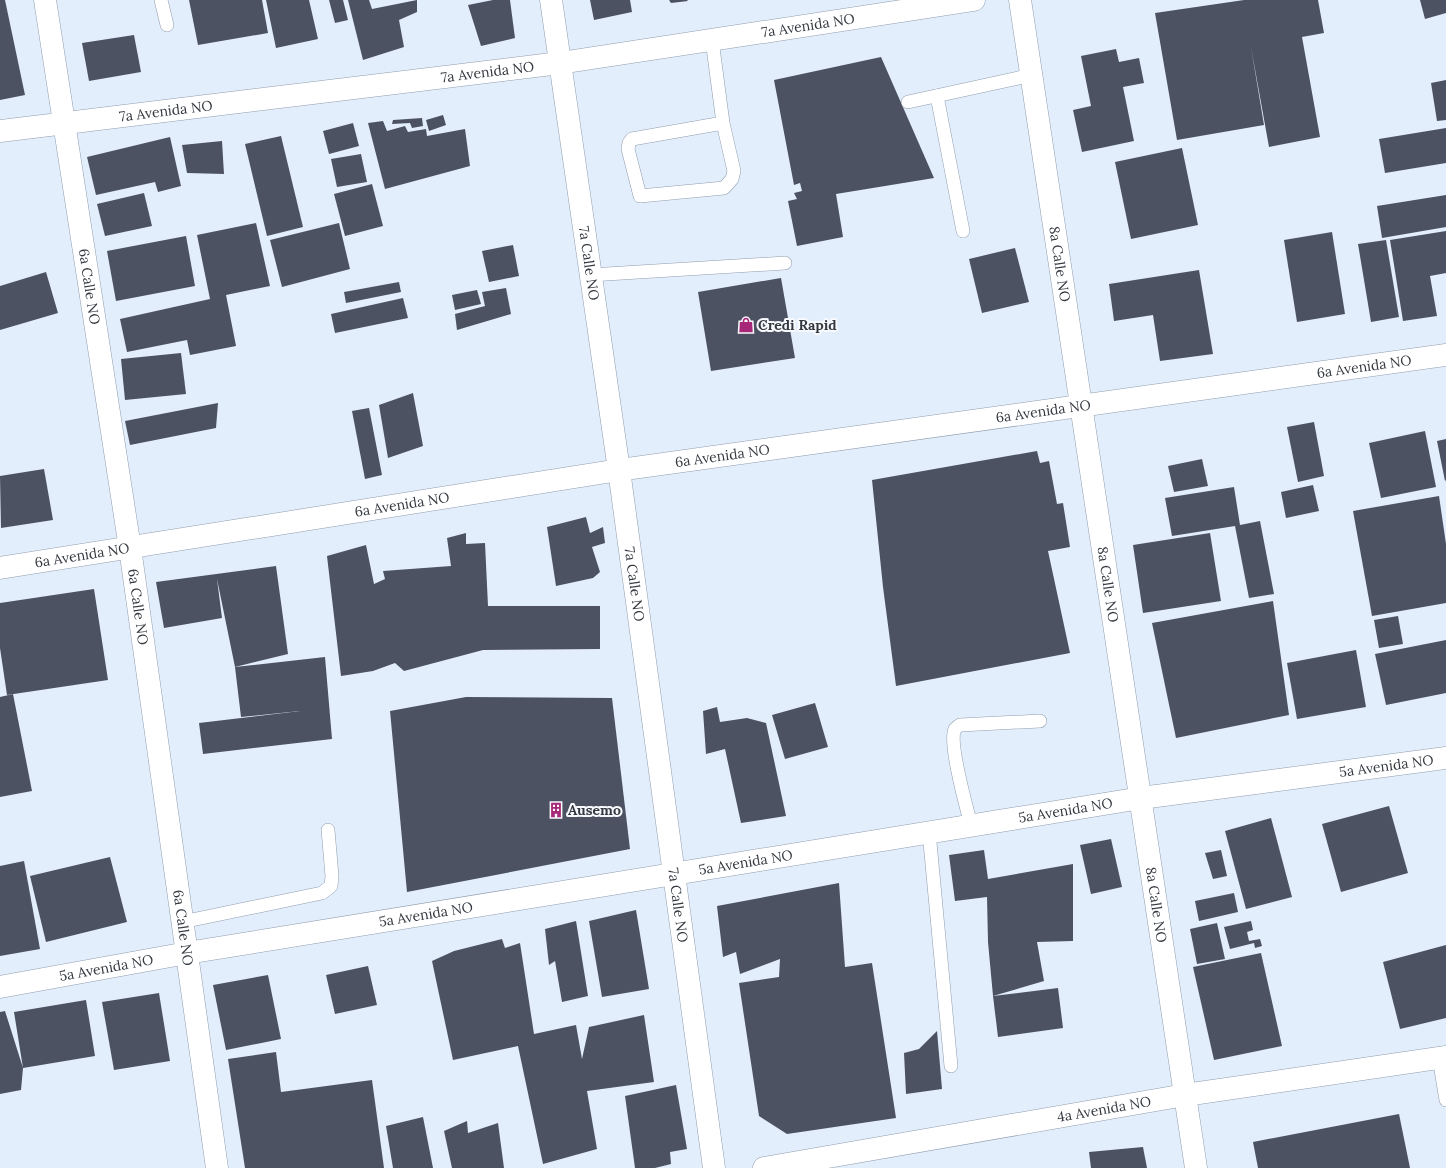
<svg xmlns="http://www.w3.org/2000/svg" width="1446" height="1168" viewBox="0 0 1446 1168" font-family="Lora,serif">
<style>
.building{fill:#4d5263}
.lines{fill:none;stroke-linecap:round;stroke-linejoin:round}
.service-casing{stroke:#909dae;stroke-width:14}
.minor-casing{stroke:#909dae;stroke-width:23}
.tertiary-casing{stroke:#909dae;stroke-width:23}
.service{stroke:#fff;stroke-width:13}
.minor{stroke:#fff;stroke-width:22}
.tertiary{stroke:#fff;stroke-width:22}
.labels{text-anchor:middle;dominant-baseline:central;stroke-width:4;stroke-linejoin:round;paint-order:stroke}
.street-label{font-size:14px;fill:#343940;stroke:#f8fafe}
.poi-label{font-size:14px;font-weight:bold;fill:#343940;stroke:#f8fafe;text-anchor:start}
</style>
<rect width="100%" height="100%" fill="#e3eefd"/>
<g class="building">
<path d="M0,0H5L25,95L0,100Z"/>
<path d="M189,0H262L268,33L198,45Z"/>
<path d="M266,0H309L318,39L276,48Z"/>
<path d="M329,0H343L348,20L335,23Z"/>
<path d="M348,0H369L372,9L417,0V12L399,20L404,47L363,60Z"/>
<path d="M493,0H510L515,38L481,46L468,5Z"/>
<path d="M590,0H630L632,12L594,20Z"/>
<path d="M669,0H687L688,1L671,3Z"/>
<path d="M1244,0H1318L1324,33L1302,37L1320,137L1269,147L1251,47L1264,125L1177,140L1155,13Z"/>
<path d="M1420,0H1446V13L1425,19Z"/>
<path d="M134,35L141,72L89,81L82,43Z"/>
<path d="M1116,49L1119,62L1139,58L1144,83L1123,87L1134,141L1082,152L1073,110L1091,106L1081,56Z"/>
<path d="M881,57L934,178L836,194L843,237L797,246L788,201L797,199L794,193L802,191L800,183L794,185L774,80Z"/>
<path d="M1446,80V120L1437,121L1431,83Z"/>
<path d="M443,115L446,125L429,131L426,120Z"/>
<path d="M422,118L423,126L412,128L410,123L392,124L393,120Z"/>
<path d="M383,121L387,131L405,126L408,132L426,129L427,136L465,129L470,166L385,189L368,123Z"/>
<path d="M353,123L359,146L329,154L323,131Z"/>
<path d="M1446,128V163L1385,173L1379,139Z"/>
<path d="M281,136L303,227L267,236L245,144Z"/>
<path d="M170,137L181,186L158,192L155,182L96,195L87,157Z"/>
<path d="M222,141L224,174L187,173L182,145Z"/>
<path d="M1182,148L1198,225L1131,239L1115,162Z"/>
<path d="M361,154L367,182L337,187L331,159Z"/>
<path d="M372,184L383,226L345,236L334,194Z"/>
<path d="M144,193L152,226L105,236L97,204Z"/>
<path d="M1446,195V227L1382,238L1377,206Z"/>
<path d="M256,223L270,286L226,295L236,346L190,355L187,340L127,352L120,319L210,299L197,235Z"/>
<path d="M339,223L350,269L282,287L270,240Z"/>
<path d="M1446,231V273L1430,276L1437,316L1403,321L1390,240Z"/>
<path d="M1332,232L1345,314L1297,322L1284,240Z"/>
<path d="M186,236L195,286L116,301L107,251Z"/>
<path d="M1386,240L1399,317L1371,322L1358,244Z"/>
<path d="M513,245L519,276L489,282L482,251Z"/>
<path d="M1015,248L1029,302L982,313L969,259Z"/>
<path d="M1199,270L1213,354L1160,361L1153,315L1114,321L1109,284Z"/>
<path d="M46,272L58,313L0,330V286Z"/>
<path d="M781,278L795,358L711,371L698,292Z"/>
<path d="M399,282L401,292L346,303L344,292Z"/>
<path d="M506,288L511,314L457,330L455,314L485,306L482,292Z"/>
<path d="M477,290L481,304L455,310L452,295Z"/>
<path d="M403,298L408,318L335,333L331,314Z"/>
<path d="M181,353L186,394L125,400L121,359Z"/>
<path d="M413,393L423,446L388,458L379,405Z"/>
<path d="M218,403L216,428L130,445L125,421Z"/>
<path d="M369,408L382,475L365,479L352,411Z"/>
<path d="M1314,422L1324,476L1298,482L1287,427Z"/>
<path d="M1425,431L1436,487L1381,498L1369,443Z"/>
<path d="M1446,439V480L1445,481L1437,441Z"/>
<path d="M1037,451L1040,463L1049,461L1057,504L1063,503L1070,547L1048,551L1070,653L896,686L883,587L872,480Z"/>
<path d="M1202,459L1208,486L1174,492L1168,466Z"/>
<path d="M44,469L53,520L1,528L0,476Z"/>
<path d="M1313,485L1319,511L1286,518L1281,492Z"/>
<path d="M1234,487L1240,525L1260,521L1274,594L1249,598L1235,526L1172,536L1165,498Z"/>
<path d="M1439,496L1446,544V603L1372,616L1353,511Z"/>
<path d="M586,517L590,533L603,527L605,543L592,547L600,572L593,578L556,586L547,527Z"/>
<path d="M466,533V544L485,543L488,606H600V649L483,650L404,671L395,663L373,671L341,676L327,556L366,545L374,584L385,579L383,571L451,566L447,538Z"/>
<path d="M1210,533L1221,601L1143,613L1133,545Z"/>
<path d="M276,566L288,654L235,667L325,657L332,739L203,754L199,723L300,711L241,717L235,667L217,579L222,618L164,628L156,582Z"/>
<path d="M94,589L108,680L7,695L0,648V603Z"/>
<path d="M1273,601L1289,715L1176,738L1152,623Z"/>
<path d="M1398,616L1403,644L1379,648L1374,620Z"/>
<path d="M1446,640V693L1386,705L1375,654Z"/>
<path d="M1356,650L1366,707L1297,719L1287,663Z"/>
<path d="M13,694L32,791L0,797V697Z"/>
<path d="M466,697L612,698L630,849L407,892L390,711Z"/>
<path d="M815,703L828,747L785,759L772,715Z"/>
<path d="M717,707L720,722L747,718L766,723L786,816L741,823L725,749L706,754L703,711Z"/>
<path d="M1389,806L1408,873L1341,892L1322,824Z"/>
<path d="M1271,818L1292,897L1246,909L1225,831Z"/>
<path d="M1111,839L1122,887L1091,894L1080,845Z"/>
<path d="M984,850L988,879L1073,864V941L1037,942L1044,981L993,996L988,942L987,897L955,901L949,855Z"/>
<path d="M1221,850L1227,876L1213,879L1205,853Z"/>
<path d="M110,857L127,922L46,942L30,876Z"/>
<path d="M24,861L40,949L0,956V866Z"/>
<path d="M839,883L845,967L872,963L896,1118L787,1134L759,1116L739,983L779,977L780,959L740,974L736,952L723,957L717,906Z"/>
<path d="M1234,893L1238,912L1199,921L1195,901Z"/>
<path d="M636,910L649,989L602,997L589,921Z"/>
<path d="M576,921L588,996L562,1002L555,961L549,965L545,929Z"/>
<path d="M1251,921L1253,930L1247,932L1249,941L1260,939L1262,946L1255,948L1254,943L1230,949L1224,927Z"/>
<path d="M1217,923L1225,959L1197,964L1190,929Z"/>
<path d="M502,939L505,948L520,943L534,1034L576,1025L582,1059L589,1027L644,1015L654,1082L587,1091L597,1149L543,1164L518,1046L453,1060L432,961L454,951Z"/>
<path d="M1446,945V1018L1400,1029L1383,962Z"/>
<path d="M1261,953L1282,1046L1214,1060L1193,967Z"/>
<path d="M368,966L377,1005L335,1014L326,975Z"/>
<path d="M268,975L281,1039L226,1050L213,985Z"/>
<path d="M1058,988L1063,1028L998,1037L993,996Z"/>
<path d="M159,993L170,1061L114,1070L102,1002Z"/>
<path d="M86,1000L95,1056L23,1068L21,1090L0,1094V1012L5,1011L23,1068L14,1012Z"/>
<path d="M937,1031L942,1089L906,1094L904,1053L919,1049Z"/>
<path d="M276,1052L281,1092L372,1080L384,1168H245L228,1059Z"/>
<path d="M676,1085L687,1149L670,1152L671,1164L655,1168H635L625,1096Z"/>
<path d="M1399,1114L1410,1168H1258L1253,1142Z"/>
<path d="M423,1117L433,1168H393L386,1126Z"/>
<path d="M467,1121L468,1133L498,1123L504,1168H452L444,1131Z"/>
<path d="M1143,1147L1147,1168H1091L1089,1152Z"/>
</g>
<g class="lines">
<defs>
<g id="service">
<path d="M161,0L167,25"/>
<path d="M712,40L723,123L734,171L732,179L724,188L640,196L628,149L629,143L632,139L723,123"/>
<path d="M937,96L963,231"/>
<path d="M908,102L1032,75"/>
<path d="M590,275L785,263"/>
<path d="M971,825C967,809 948,742 955,729C956,728 958,726 960,725L1040,721"/>
<path d="M929,832L951,1066"/>
<path d="M182,922L322,893L331,886L332,876L328,830"/>
<path d="M1439,1058L1446,1100"/>
</g>
<g id="minor">
<path id="s1" d="M45,0L130,548L217,1168"/>
<path id="s2" d="M0,131L560,63L974,0"/>
<path id="s3" d="M0,987L187,953L1141,798L1446,758"/>
<path id="s4" d="M764,1168L1185,1095L1446,1057"/>
</g>
<g id="tertiary">
<path id="s5" d="M551,0L619,470L714,1168"/>
<path id="s6" d="M1020,0L1196,1168"/>
<path id="s7" d="M0,568L619,470L1446,355"/>
</g>
</defs>
<use href="#service" class="service-casing"/>
<use href="#minor" class="minor-casing"/>
<use href="#tertiary" class="tertiary-casing"/>
<use href="#service" class="service"/>
<use href="#minor" class="minor"/>
<use href="#tertiary" class="tertiary"/>
</g>
<defs>
<symbol id="shop-bare" viewBox="-9 -9 18 18"><path d="M-5-2.5h2.3a2.7 3.5 0 0 1 5.4 0H5L5.5 6h-11ZM-1.5-2.5h3a1.5 2.3 0 0 0-3 0Z" fill="#a72879" stroke="#f8fafe" stroke-width="2.5" paint-order="stroke"/></symbol>
<symbol id="building-bare" viewBox="-9 -9 18 18"><path d="M-4-6H4V6H1V3H-1V6H-4ZM-2.5-4.3h1.7v1.8h-1.7ZM.8-4.3h1.7v1.8H.8ZM-2.5-1h1.7V.8h-1.7ZM.8-1h1.7V.8H.8Z" fill="#a72879" stroke="#f8fafe" stroke-width="2.5" paint-order="stroke"/></symbol>
</defs>
<g fill-rule="evenodd">
<use href="#shop-bare" x="735" y="314" width="22" height="22"/>
<use href="#building-bare" x="545" y="799" width="22" height="22"/>
</g>
<g class="labels">
<g class="street-label">
<text stroke="none"><textPath href="#s2" startOffset="815">7a Avenida NO</textPath></text>
<text stroke="none"><textPath href="#s2" startOffset="491">7a Avenida NO</textPath></text>
<text stroke="none"><textPath href="#s2" startOffset="167">7a Avenida NO</textPath></text>
<text stroke="none"><textPath href="#s5" startOffset="266">7a Calle NO</textPath></text>
<text stroke="none"><textPath href="#s6" startOffset="267">8a Calle NO</textPath></text>
<text stroke="none"><textPath href="#s1" startOffset="290">6a Calle NO</textPath></text>
<text stroke="none"><textPath href="#s7" startOffset="1379">6a Avenida NO</textPath></text>
<text stroke="none"><textPath href="#s7" startOffset="1055">6a Avenida NO</textPath></text>
<text stroke="none"><textPath href="#s7" startOffset="731">6a Avenida NO</textPath></text>
<text stroke="none"><textPath href="#s7" startOffset="407">6a Avenida NO</textPath></text>
<text stroke="none"><textPath href="#s7" startOffset="83">6a Avenida NO</textPath></text>
<text stroke="none"><textPath href="#s5" startOffset="590">7a Calle NO</textPath></text>
<text stroke="none"><textPath href="#s6" startOffset="591">8a Calle NO</textPath></text>
<text stroke="none"><textPath href="#s1" startOffset="614">6a Calle NO</textPath></text>
<text stroke="none"><textPath href="#s3" startOffset="1404">5a Avenida NO</textPath></text>
<text stroke="none"><textPath href="#s3" startOffset="1080">5a Avenida NO</textPath></text>
<text stroke="none"><textPath href="#s3" startOffset="756">5a Avenida NO</textPath></text>
<text stroke="none"><textPath href="#s6" startOffset="915">8a Calle NO</textPath></text>
<text stroke="none"><textPath href="#s5" startOffset="914">7a Calle NO</textPath></text>
<text stroke="none"><textPath href="#s3" startOffset="432">5a Avenida NO</textPath></text>
<text stroke="none"><textPath href="#s1" startOffset="938">6a Calle NO</textPath></text>
<text stroke="none"><textPath href="#s3" startOffset="108">5a Avenida NO</textPath></text>
<text stroke="none"><textPath href="#s4" startOffset="345">4a Avenida NO</textPath></text>
</g>
<g class="poi-label">
<text x="758" y="325">Credi Rapid</text>
<text x="568" y="810">Ausemo</text>
</g>
</g>
</svg>
